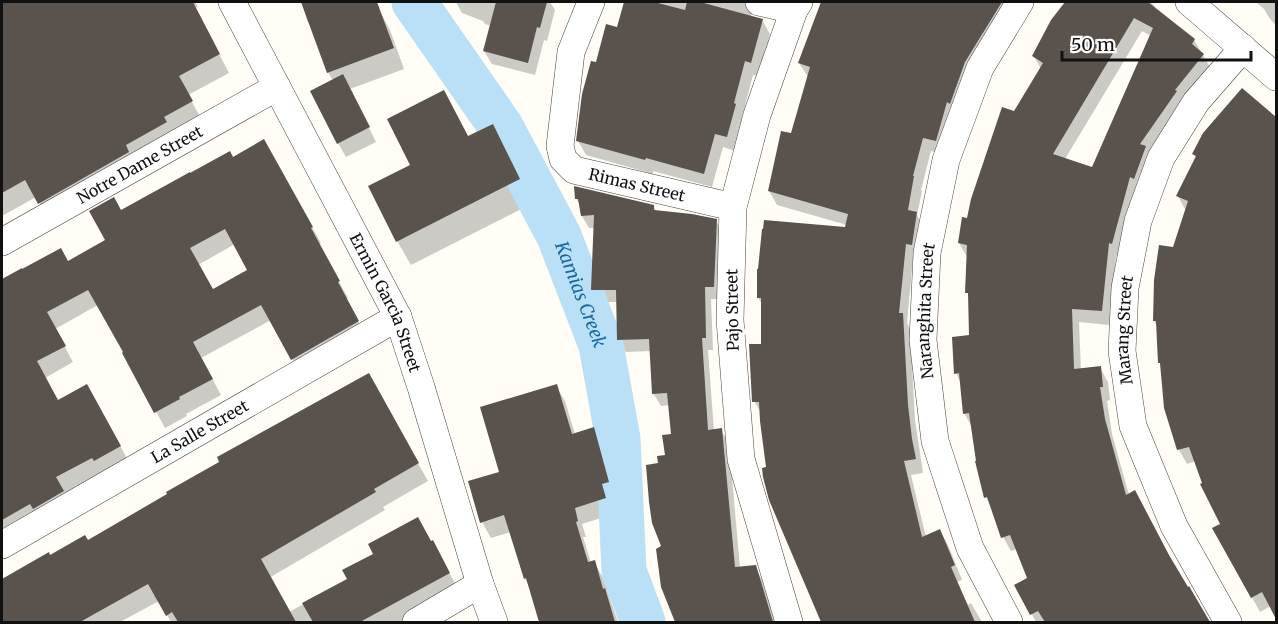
<svg xmlns="http://www.w3.org/2000/svg" width="1278" height="624" viewBox="0 0 1278 624" font-family="Merriweather,serif">
<style>
.shadow{fill:#0003;fill-rule:evenodd}
.lines{fill:none;stroke-linecap:round;stroke-linejoin:round}
.river{stroke:#b9e0f7;stroke-width:45}
.building{fill:#5a524d;fill-rule:evenodd}
.minor-casing{stroke:#444;stroke-width:28}
.minor{stroke:#fff;stroke-width:27}
.labels{text-anchor:middle;dominant-baseline:central;stroke-width:6;stroke-linejoin:round;paint-order:stroke}
.street-label{font-size:16px;fill:#111;stroke:#fff}
.water-label{font-size:18px;font-style:italic;fill:#1768a6;stroke:#fff}
</style>
<rect width="100%" height="100%" fill="#fffdf5"/>
<g class="shadow">
<path d="M2,2H195L198,7L195,8L229,73L188,95L202,120L50,221L36,197L2,216Z"/>
<path d="M302,2H374L376,11L379,10L390,30L404,69L350,89L376,142L346,157L338,143L333,81L328,72L313,30L307,20Z"/>
<path d="M456,2H550L555,10L547,41L544,40L535,75L492,64L484,51L491,26L485,24L483,21L462,13Z"/>
<path d="M625,2H762L755,6L751,16L762,20L770,34L759,76L753,75L742,117L743,119L735,151L723,147L712,187L653,171V174L586,155L578,141L597,64L618,29Z"/>
<path d="M823,2H923L957,19L967,2H1015L944,155L931,151L921,190L922,191L917,215L924,227L913,258L907,323L910,329L915,420L923,473L911,475L926,537L940,531L948,545L962,580L957,582L968,605L971,603L982,622H824L768,468L761,413L754,401L763,345V305L758,298L847,229V225L777,205L769,191L792,135L808,77L799,63Z"/>
<path d="M1067,2H1151L1158,11L1194,40L1211,69L1120,257L1116,256L1109,325L1079,322L1081,370L1100,368L1108,382L1110,400L1107,401L1112,434L1129,495L1187,589L1189,588L1209,622H1036L1016,585L1029,579L1017,549L1011,551L1003,537L994,512L986,497L972,427L964,413L961,383L956,373L970,337L969,296L967,292V257L959,243L1015,113L1041,69L1034,56L1054,18ZM1142,31L1151,36L1092,169L1065,159Z"/>
<path d="M1256,2H1276V25L1270,19L1264,9Z"/>
<path d="M1271,114L1276,124V616L1271,606L1260,612L1214,529L1222,524L1196,461L1187,464L1179,450L1166,407L1162,366L1159,362L1158,328L1154,321L1186,211L1178,196L1197,159L1194,154Z"/>
<path d="M492,126L506,149L533,203L411,265L397,241L468,137Z"/>
<path d="M264,141L321,243L319,245L348,298L346,299L367,338L301,375L271,320L201,358L221,395L186,414L187,416L165,428L124,353L125,352L98,305L55,329L73,362L45,378L58,402H96L129,462L102,473L64,494L72,508L2,541V402L15,394L2,371V281L21,270L67,263L107,241L121,212L232,159ZM235,244L249,271L212,291L198,265Z"/>
<path d="M576,198L653,206L657,212L716,221L723,233L720,299H711L713,350H708L714,431L721,430L729,443L740,568L755,567L762,580L775,622H678L663,587V547L660,464L666,456L673,436L670,405L661,406L653,393L651,351L626,352L618,339L617,302H600L593,289L595,228H589L582,216L581,207Z"/>
<path d="M368,375L428,481L383,507L385,510L269,578L289,612L349,579L442,559L459,591L401,622H171L159,601L120,622H2V582L48,554L50,557L88,542Z"/>
<path d="M556,386L565,401L575,434L593,429L602,444L617,498L610,500L614,514L582,524L586,537H583L591,563L594,562L603,578L618,622H541L531,589L525,579L511,532L491,538L482,522L501,473Z"/>
</g>
<g class="lines">
<path class="river" id="s1" d="M414,2L501,127L559,236L601,345L618,439L624,571L643,622"/>
</g>
<g class="building">
<path d="M2,2H193L220,54L179,76L193,101L164,117L167,122L126,145L129,152L38,204L25,180L2,193Z"/>
<path d="M301,2H377L394,48L327,73Z"/>
<path d="M496,2H547L540,28L537,27L528,63L483,51Z"/>
<path d="M624,2H654L685,10L687,2H700L763,19L751,63L745,61L734,103L736,104L727,137L715,134L704,174L646,158L645,160L576,141L582,94L591,61L596,62L606,24L617,27Z"/>
<path d="M821,2H1002L965,62L950,104L947,102L936,141L923,138L913,176H914L908,210L917,212L912,245L906,244L899,313H903L908,405L912,439L916,459L904,461L922,537L940,529L955,565L951,567L975,622H821L769,500L763,477L762,468L766,467L760,421L759,402H752L749,344H761V298H757V269H758L762,229H763L764,220L845,227L848,214L768,191L781,131L791,133L810,67L798,63Z"/>
<path d="M1065,2H1148L1195,39L1192,44L1204,54L1175,90L1177,91L1140,144L1146,146L1134,179L1130,177L1112,244L1109,243L1102,311L1072,309L1074,369L1101,366L1103,387H1100L1105,419L1126,495L1135,490L1169,555L1188,587L1189,586L1210,622H1045L1038,611L1030,615L1014,585L1027,578L1010,535L1001,538L987,497L984,498L975,461H976L969,413L963,414L959,373L954,374L952,337L969,335L968,293H965L967,245L958,243L962,217L967,218L971,199L1002,107L1014,111L1043,63L1032,56L1051,20ZM1134,18L1153,28L1092,167L1053,154Z"/>
<path d="M343,74L370,127L337,144L310,91Z"/>
<path d="M1242,88L1276,117V619L1262,592L1251,598L1212,528L1220,524L1200,484L1202,483L1189,447L1177,450L1164,408L1160,363H1158L1156,321H1153L1154,280L1159,245L1173,247L1188,201L1176,196L1196,156L1192,154L1203,133Z"/>
<path d="M444,90L468,136L493,124L520,179L396,242L368,186L410,165L387,119Z"/>
<path d="M264,139L313,227L311,228L340,281L338,282L359,321L291,360L261,305L193,342L213,379L179,397L180,399L154,413L122,353L123,352L88,290L47,312L66,346L37,361L58,400L87,384L121,446L94,461L92,458L56,477L64,491L33,509L30,504L2,520V279L22,268V269L61,248L68,261L105,240L89,211L114,197L121,210L190,172V173L230,151L233,157ZM225,229L247,270L213,289L190,248Z"/>
<path d="M574,186L654,205V210L692,214L717,219L714,287H705L706,338H702L708,430L722,428L735,567L756,565L773,622H675L661,587L656,549L661,546L652,523L649,502L646,465L658,463L657,456L665,455L662,435L671,434L667,393L652,394L649,339L617,340L616,290H591L594,215L581,216L578,199H575Z"/>
<path d="M369,373L419,463L374,489L376,492L261,559L296,622H178L172,612L166,616L148,584L80,622H2V579L49,552L50,555L85,535L88,540L167,494L166,492L219,462L217,457Z"/>
<path d="M557,384L572,434L594,427L609,482L602,484L606,498L575,508L578,521L576,522L588,562L595,560L603,589L605,588L615,622H539L526,578L524,579L504,515L480,523L468,481L499,472L480,407Z"/>
<path d="M418,517L431,541L433,540L450,573L360,622H313L302,603L347,579L342,570L373,554L368,544Z"/>
</g>
<g class="lines">
<defs>
<g id="minor">
<path id="s2" d="M232,2L398,317L421,387L480,584L494,622"/>
<path id="s3" d="M591,2L571,52L560,146L563,159L574,170L733,207"/>
<path d="M759,2L794,10"/>
<path d="M1189,2L1276,77"/>
<path id="s4" d="M2,242L277,87"/>
<path id="s5" d="M2,545L398,317"/>
<path d="M416,622L480,584"/>
<path d="M789,622L741,459L730,320L733,207L757,115L794,10L799,2"/>
<path id="s6" d="M1009,622L970,548L935,441L923,340L927,253L946,160L980,68L1020,2"/>
<path id="s7" d="M1228,622L1174,526L1133,426L1122,351L1125,288L1138,221L1161,158L1196,102L1243,48"/>
</g>
</defs>
<use href="#minor" class="minor-casing"/>
<use href="#minor" class="minor"/>
</g>
<g class="labels">
<g class="street-label">
<text stroke="none"><textPath href="#s4" startOffset="158">Notre Dame Street</textPath></text>
<text stroke="none"><textPath href="#s3" startOffset="242">Rimas Street</textPath></text>
<text stroke="none"><textPath href="#s2" startOffset="338">Ermin Garcia Street</textPath></text>
<text transform="translate(732 310) rotate(-91)">Pajo Street</text>
<text stroke="none"><textPath href="#s6" startOffset="327">Naranghita Street</textPath></text>
<text stroke="none"><textPath href="#s7" startOffset="315">Marang Street</textPath></text>
<text stroke="none"><textPath href="#s5" startOffset="228">La Salle Street</textPath></text>
</g>
<g class="water-label">
<text stroke="none"><textPath href="#s1" startOffset="338">Kamias Creek</textPath></text>
</g>
</g>
<rect width="1278" height="624" fill="none" stroke="#111111" stroke-width="6"/>
<path d="M1062 51v9h189v-9" fill="none" stroke="#111111" stroke-width="3"/>
<text x="1071" y="51" font-size="18" fill="#111111" stroke="#ffffff" stroke-width="4.5" paint-order="stroke">50 m</text>
</svg>
